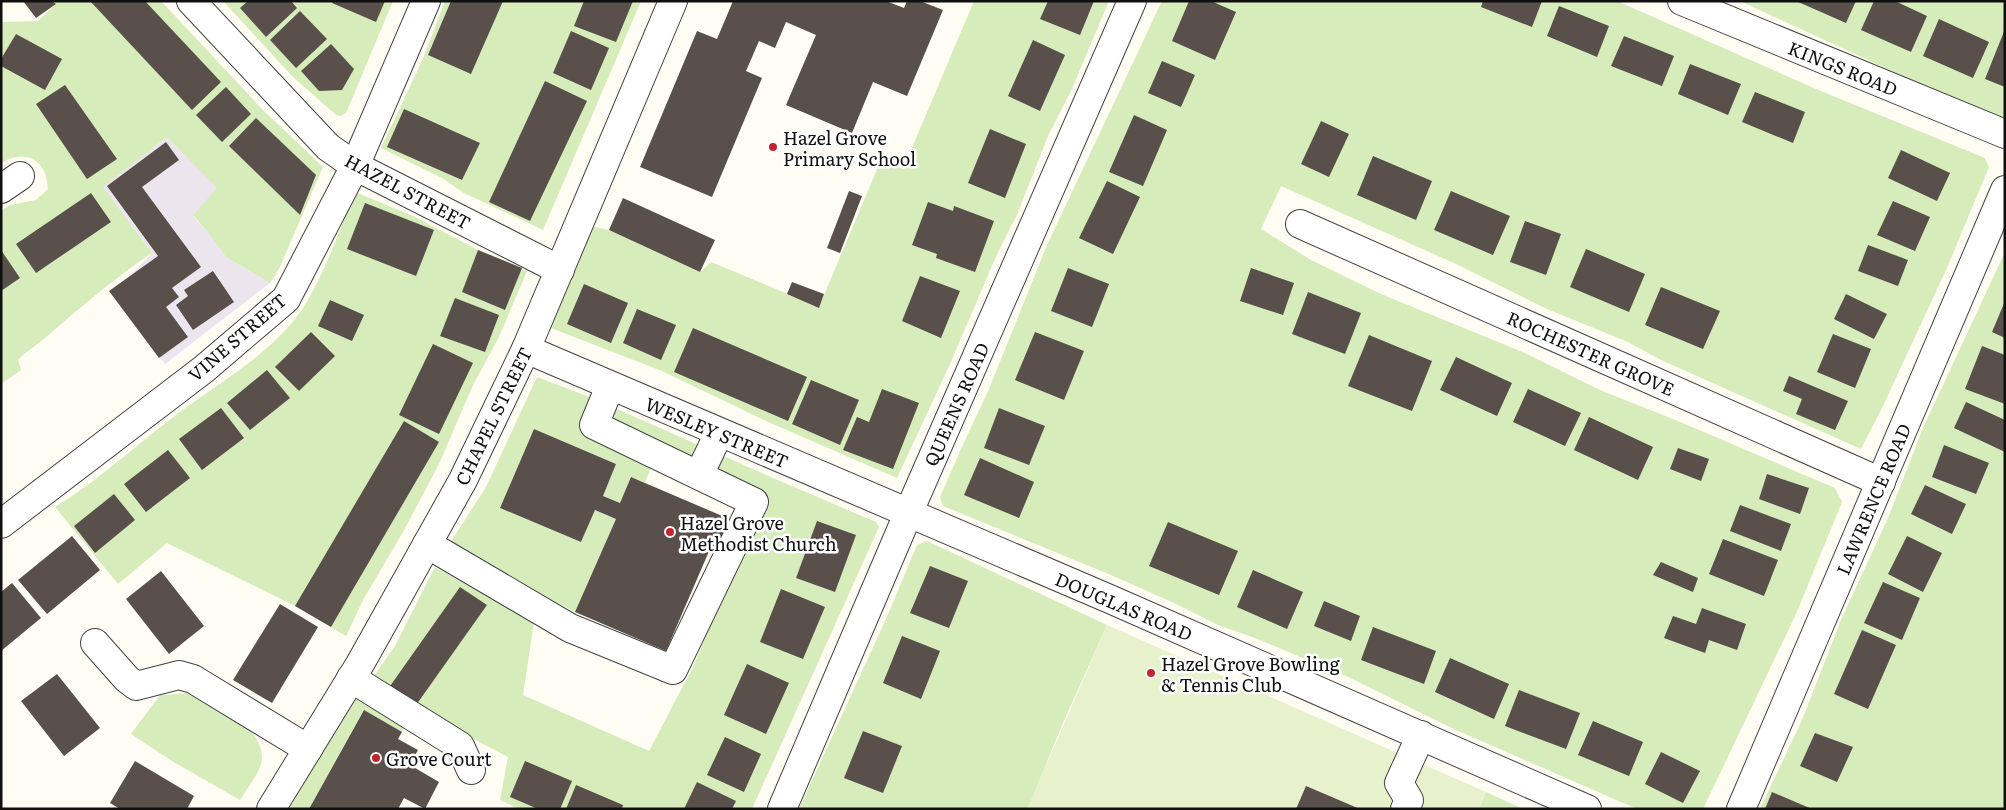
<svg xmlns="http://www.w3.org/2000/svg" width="2006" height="810" viewBox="0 0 2006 810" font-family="Literata,serif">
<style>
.industrial{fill:#ede5ee}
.green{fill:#d6ecbb}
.pitch{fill:#e7f2cd}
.building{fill:#59504c}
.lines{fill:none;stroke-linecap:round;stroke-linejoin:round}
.minor-casing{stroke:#434343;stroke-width:30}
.minor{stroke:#fff;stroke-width:28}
.poi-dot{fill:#c62331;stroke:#fff;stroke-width:2}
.labels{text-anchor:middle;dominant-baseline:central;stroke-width:5;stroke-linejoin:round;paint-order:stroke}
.street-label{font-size:18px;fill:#101010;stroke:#fff}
.poi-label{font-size:18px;fill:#101010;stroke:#fff;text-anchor:start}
</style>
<rect width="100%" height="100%" fill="#fffcf3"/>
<path class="industrial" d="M167,137L218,188L193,216L209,234L226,257L270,283L165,364L112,294L152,253L102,187Z"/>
<g class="green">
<path d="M53,1H161L263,110L323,167L279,269L270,283L226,257L209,234L193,215L217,188L167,137L103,187L152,253C114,278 80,308 45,338C37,345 26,351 18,360L21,370L1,384V211L10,205L36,200L48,189C47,160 26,148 1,163V22L38,21L56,4Z"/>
<path d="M223,1H393L346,113L341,116L336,115L292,76Z"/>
<path d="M445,1H641L543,230L464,193L442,178L381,148L422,61Z"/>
<path d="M974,1H1109L1071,91L1048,136L1017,215L998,252L950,364L897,478L766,421L662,371L551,328L591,226L609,230L700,272L711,262L819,307L881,160L903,169Z"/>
<path d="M1162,1H1617L1816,89L1985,158L1989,167L1946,270L1882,408L1861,449L1661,360L1628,342L1547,309L1456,264L1281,186L1261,229L1311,260L1381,294L1527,354L1600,390L1678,421L1835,488L1842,502L1796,614L1703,809H1637L1456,730L1346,676L1255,638L1218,625L1174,603L1111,575L943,506L940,497L961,449L989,389L1047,245Z"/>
<path d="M1740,1H2005V118L1909,79Z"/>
<path d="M355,192L413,216L478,250L527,271L499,337L473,385L439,464L403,532L363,600L346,636L295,606L167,543L118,584L55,507C101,479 140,441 184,409C223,380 268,355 298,315C322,282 339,231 355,192Z"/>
<path d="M2005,252V809H1760L1802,720L1841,620L1888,518L1923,428Z"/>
<path d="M537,377L592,398L766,475L876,522L879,527L752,809H519L500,800L508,757L414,708L372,679L395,646L435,567L534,622L523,695L649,751L693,667L751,530L749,490L717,468L652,465L645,482L631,477L620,503L603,496L616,464L534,429L500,508L581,542L595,510L616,519L575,612L448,546L486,487Z"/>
<path d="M927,541L1107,625L1062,725L1028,809H799L886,619L917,545Z"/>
<path d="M188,693L250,730C274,760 257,772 240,800L172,761L131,734L160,695Z"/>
<path d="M357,694L406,722L402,732L363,711L309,809H289Z"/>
<path d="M1486,792L1523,809H1479Z"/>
</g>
<path class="pitch" d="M1107,625L1486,792L1479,809H1027Z"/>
<g class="building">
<path d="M23,1H52L56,4L36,18Z"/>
<path d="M90,1H145L221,82L192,110Z"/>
<path d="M248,1H291L297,8L266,37L240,8Z"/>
<path d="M333,1H385L376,22L332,3Z"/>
<path d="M451,1H503L471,74L428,55Z"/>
<path d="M584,1H633L616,42L574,26Z"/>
<path d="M733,1H886L904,8L907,1H920L943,10L907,96L873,82L852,133L786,105L816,35L786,22L775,48L759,41L746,71L762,78L712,197L640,167L697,31L717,39Z"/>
<path d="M1048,1H1094L1080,35L1040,19Z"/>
<path d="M1189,1H1211L1236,12L1215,60L1172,41Z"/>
<path d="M1483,1H1542L1532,27L1481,7Z"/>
<path d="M1796,1H1856L1846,23Z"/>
<path d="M1874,1H1895L1927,16L1911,52L1861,30Z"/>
<path d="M1559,6L1609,26L1597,57L1547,36Z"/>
<path d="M300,11L327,39L296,68L270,40Z"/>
<path d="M1939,19L1989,42L1973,78L1923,56Z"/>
<path d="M2005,29V87L1985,79Z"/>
<path d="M571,31L609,48L591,90L553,73Z"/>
<path d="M16,34L62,59L45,90L1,66V59Z"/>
<path d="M1624,36L1674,56L1662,86L1611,66Z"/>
<path d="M1033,40L1065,55L1040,111L1008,96Z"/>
<path d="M331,44L354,69L342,90L319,91L301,71Z"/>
<path d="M1162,61L1195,75L1181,107L1148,93Z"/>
<path d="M1690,64L1741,84L1728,115L1678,94Z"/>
<path d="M545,81L587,101L530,221L489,202Z"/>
<path d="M65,85L117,159L87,179L36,104Z"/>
<path d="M226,87L251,114L222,142L196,115Z"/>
<path d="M1755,92L1805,112L1793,143L1742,122Z"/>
<path d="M404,109L480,143L462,180L387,147Z"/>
<path d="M1134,115L1167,130L1143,186L1109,172Z"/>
<path d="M256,118L316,175L300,215L229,146Z"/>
<path d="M1321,121L1349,134L1329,177L1301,164Z"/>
<path d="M990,129L1026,144L1005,198L968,183Z"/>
<path d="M166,142L179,160L142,187L201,267L172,288L179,297L166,307L188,337L159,358L109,291L158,256L107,186Z"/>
<path d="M1901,150L1950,173L1937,201L1888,178Z"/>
<path d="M1373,156L1432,181L1416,220L1357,195Z"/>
<path d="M1107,181L1140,197L1113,254L1079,238Z"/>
<path d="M849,191L862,196L840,253L827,248Z"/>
<path d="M1451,191L1510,216L1493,255L1434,230Z"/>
<path d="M91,193L111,222L36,273L16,244Z"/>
<path d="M623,198L715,240L700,272L609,230Z"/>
<path d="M1893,201L1930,217L1915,251L1877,235Z"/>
<path d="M928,202L953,211L954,206L994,221L975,272L936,258L937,254L912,245Z"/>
<path d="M365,203L434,230L416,276L347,249Z"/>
<path d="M1525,221L1561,234L1546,275L1510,262Z"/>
<path d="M1868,245L1908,260L1898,286L1858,271Z"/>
<path d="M1586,249L1645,274L1629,312L1570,287Z"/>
<path d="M1,250L20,278L1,291Z"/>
<path d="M478,250L522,268L505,310L462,292Z"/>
<path d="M1068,268L1109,284L1092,327L1051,311Z"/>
<path d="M1251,268L1294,283L1283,315L1240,301Z"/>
<path d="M213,271L234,302L193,330L176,305L188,296L184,290Z"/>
<path d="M920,276L960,291L941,338L902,321Z"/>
<path d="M792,282L824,294L819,308L787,294Z"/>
<path d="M584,284L628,303L611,343L567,324Z"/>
<path d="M1661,287L1720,311L1703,349L1645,325Z"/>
<path d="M1308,292L1361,313L1345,354L1292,334Z"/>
<path d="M1846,294L1887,314L1874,339L1834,319Z"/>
<path d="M455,298L499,315L485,352L440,336Z"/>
<path d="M330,300L364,315L352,341L318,326Z"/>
<path d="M2005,301V338L1992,332Z"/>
<path d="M637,309L676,325L661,360L623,343Z"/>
<path d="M693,328L807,377L788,421L674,372Z"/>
<path d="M311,332L335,356L299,391L275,367Z"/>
<path d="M1035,332L1084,351L1064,400L1015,380Z"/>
<path d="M1833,334L1871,349L1855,388L1817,372Z"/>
<path d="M1369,335L1432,361L1412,411L1348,386Z"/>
<path d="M433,344L473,363L439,434L399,415Z"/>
<path d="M1982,346L2005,355V404L1965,389Z"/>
<path d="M1456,357L1512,383L1497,416L1440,390Z"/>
<path d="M267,370L290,398L250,430L227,403Z"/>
<path d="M1789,376L1848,401L1835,430L1796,414L1802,399L1783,391Z"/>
<path d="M811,380L859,400L840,445L792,424Z"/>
<path d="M882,389L919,403L893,469L843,450L857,417L869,422Z"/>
<path d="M1528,389L1581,413L1565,446L1513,422Z"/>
<path d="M1966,402L2005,420V452L1954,428Z"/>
<path d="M221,408L244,438L202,470L179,439Z"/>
<path d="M999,408L1045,426L1029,465L984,448Z"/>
<path d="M1589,417L1653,447L1638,480L1574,450Z"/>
<path d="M404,421L439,442L331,627L295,606Z"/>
<path d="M534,429L616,464L603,496L620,503L631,477L734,521L720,553L710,549L666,651L575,612L616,519L595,510L581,542L500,508Z"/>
<path d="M1944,445L1989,463L1976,494L1932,477Z"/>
<path d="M1678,448L1709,459L1701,481L1670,469Z"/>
<path d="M168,450L190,478L146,512L124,484Z"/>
<path d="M980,458L1034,482L1019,518L964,495Z"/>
<path d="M1767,474L1809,488L1800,514L1759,499Z"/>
<path d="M1925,485L1966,504L1952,534L1911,514Z"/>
<path d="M114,494L135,520L95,553L74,526Z"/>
<path d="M1740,505L1791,524L1781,551L1730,531Z"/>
<path d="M817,521L856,535L835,592L796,578Z"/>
<path d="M1168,522L1238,551L1219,595L1149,566Z"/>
<path d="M72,536L100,570L47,614L18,580Z"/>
<path d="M1907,536L1942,553L1923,592L1888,574Z"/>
<path d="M1723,539L1778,560L1764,596L1709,574Z"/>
<path d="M1661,562L1698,578L1693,592L1653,575Z"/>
<path d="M930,566L968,581L949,628L910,613Z"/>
<path d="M1253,570L1303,592L1287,629L1237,607Z"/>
<path d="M161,571L204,626L169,654L126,599Z"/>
<path d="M1883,582L1920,598L1902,640L1864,623Z"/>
<path d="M12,583L41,618L1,651V592Z"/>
<path d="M460,587L487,605L414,708L388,689Z"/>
<path d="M781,589L825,607L803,659L760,642Z"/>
<path d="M1324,601L1360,616L1351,641L1314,626Z"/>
<path d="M280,604L318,627L272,703L233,680Z"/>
<path d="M1702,608L1746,624L1737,650L1709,640L1705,653L1664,638L1673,616L1696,624Z"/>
<path d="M1373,627L1436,651L1424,684L1361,660Z"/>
<path d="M1862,630L1896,645L1868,709L1834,694Z"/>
<path d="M902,636L940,651L921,699L883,683Z"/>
<path d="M1450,658L1509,684L1494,719L1435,692Z"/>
<path d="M747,664L789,683L766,734L724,715Z"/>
<path d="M57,674L100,728L64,756L21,701Z"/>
<path d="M1519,690L1580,713L1566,749L1505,726Z"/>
<path d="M364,710L402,732L398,739L418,750L410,765L439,782L425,809L404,798L398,809H309Z"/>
<path d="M1593,721L1643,742L1629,776L1578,755Z"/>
<path d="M863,731L902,746L883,793L844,778Z"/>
<path d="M1815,733L1853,747L1837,782L1800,766Z"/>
<path d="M725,737L761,754L744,792L707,775Z"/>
<path d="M1661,752L1700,771L1683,803L1645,784Z"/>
<path d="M135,761L194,796L187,809H120L110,803Z"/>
<path d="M525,761L572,781L560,809H538L510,797Z"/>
<path d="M697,782L736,801L732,809H684Z"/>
<path d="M576,785L623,805L622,809H566Z"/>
<path d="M1306,786L1360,809H1296Z"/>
<path d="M1772,792L1812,809H1765Z"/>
</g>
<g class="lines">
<defs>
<g id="minor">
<path d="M191,1L328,147L355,166L560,270"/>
<path d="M1682,1L2005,134"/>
<path d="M1,189L20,176"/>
<path d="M1300,224L1881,482"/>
<path d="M526,349L1112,600L1587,809"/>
<path d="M699,475L719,433"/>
<path d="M1,524L204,369L286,299L355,166L426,1"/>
<path d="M427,544L570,628L673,670L754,502L594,425L610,386"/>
<path d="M95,643L127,679L136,686L179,675L193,679L308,749"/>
<path d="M351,678L460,746L471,770"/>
<path d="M271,809L360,664L463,480L526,349L673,1"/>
<path d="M782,809L908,514L1132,1"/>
<path d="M1405,809L1409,800L1399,783L1421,735"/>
<path d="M1741,809L2005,190"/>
</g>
</defs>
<use href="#minor" class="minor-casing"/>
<use href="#minor" class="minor"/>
</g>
<g class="poi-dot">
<circle cx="773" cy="147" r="5"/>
<circle cx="670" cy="532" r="5"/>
<circle cx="1151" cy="673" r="5"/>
<circle cx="376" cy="758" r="5"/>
</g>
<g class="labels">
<g class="street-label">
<text transform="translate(1843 68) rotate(22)">KINGS ROAD</text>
<text transform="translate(408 191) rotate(28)">HAZEL STREET</text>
<text transform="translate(237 337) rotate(-41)">VINE STREET</text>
<text transform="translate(1591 353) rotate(24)">ROCHESTER GROVE</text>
<text transform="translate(956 404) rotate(-66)">QUEENS ROAD</text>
<text transform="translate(493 416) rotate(-64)">CHAPEL STREET</text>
<text transform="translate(717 432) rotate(23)">WESLEY STREET</text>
<text transform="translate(1873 499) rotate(-67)">LAWRENCE ROAD</text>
<text transform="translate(1124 606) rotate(23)">DOUGLAS ROAD</text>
</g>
<g class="poi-label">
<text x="783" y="137">Hazel Grove<tspan x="783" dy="21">Primary School</tspan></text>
<text x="680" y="522">Hazel Grove<tspan x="680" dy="21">Methodist Church</tspan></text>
<text x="1161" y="663">Hazel Grove Bowling<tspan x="1161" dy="21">&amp; Tennis Club</tspan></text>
<text x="386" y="758">Grove Court</text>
</g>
</g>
<rect width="2006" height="810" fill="none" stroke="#101010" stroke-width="5"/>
</svg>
